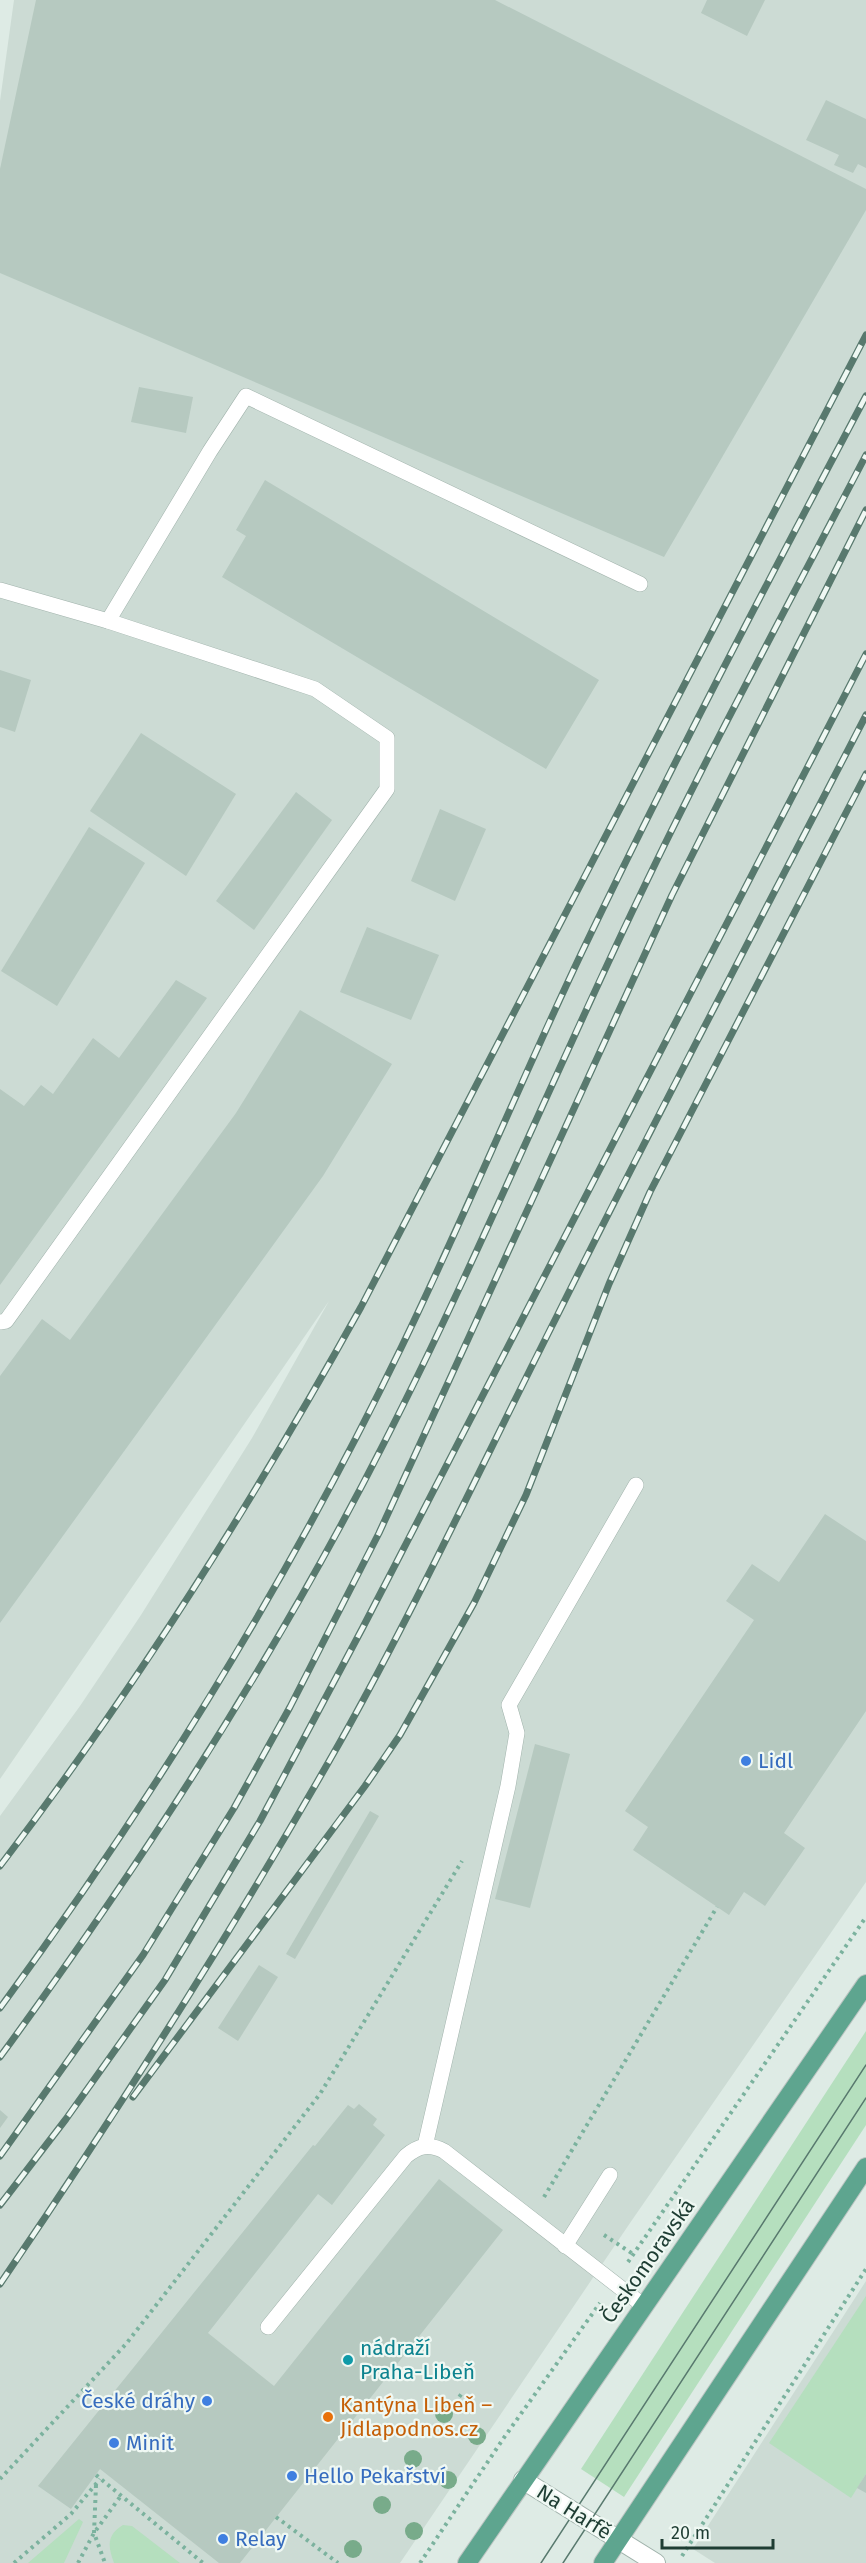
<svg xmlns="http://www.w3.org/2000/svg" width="866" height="2563" viewBox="0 0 866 2563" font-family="'Fira Sans',sans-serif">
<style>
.built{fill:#ccdbd4}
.green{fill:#b5dfbe}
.building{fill:#b6c9c0}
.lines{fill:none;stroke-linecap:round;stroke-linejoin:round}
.lane-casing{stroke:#a1b3ac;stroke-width:16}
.street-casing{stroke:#a1b3ac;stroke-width:20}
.primary-casing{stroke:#bcc5c2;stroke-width:20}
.path{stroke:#7bb29e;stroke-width:4;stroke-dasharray:3 4.5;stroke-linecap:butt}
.lane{stroke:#fff;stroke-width:15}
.street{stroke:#fff;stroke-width:18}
.primary{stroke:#5ea58f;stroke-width:18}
.tram{stroke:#58796e;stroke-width:1.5}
.rail-casing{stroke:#58796e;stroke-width:7}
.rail{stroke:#eff8f3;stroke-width:4.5;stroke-dasharray:14;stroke-linecap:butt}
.tree{fill:#78ab8a}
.shop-dot{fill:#3f7fe0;stroke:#eff8f3;stroke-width:2}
.culture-dot{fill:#0f9aa8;stroke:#eff8f3;stroke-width:2}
.food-dot{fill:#e8710a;stroke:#eff8f3;stroke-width:2}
.labels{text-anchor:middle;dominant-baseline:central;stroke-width:4.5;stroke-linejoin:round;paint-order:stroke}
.shop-label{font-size:21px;fill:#366cbe;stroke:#eff8f3;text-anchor:start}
.street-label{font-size:21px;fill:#1e3d33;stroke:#eff8f3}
.culture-label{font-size:21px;fill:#0d838f;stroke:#eff8f3;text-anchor:start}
.food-label{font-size:21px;fill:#c56008;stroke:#eff8f3;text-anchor:start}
</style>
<rect width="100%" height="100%" fill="#deebe5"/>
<g class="built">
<path d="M14,0H866V1882L630,2223L400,2563H0V1816L80,1706L141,1615L252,1438L329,1301L0,1779V101Z"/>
<path d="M866,2281V2563H715L693,2549Z"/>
</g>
<g class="green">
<path d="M866,2031V2125L624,2497L581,2469Z"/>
<path d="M866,2296V2474L851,2498L769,2443Z"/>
<path d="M79,2519L83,2522L64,2563H28Z"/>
<path d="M123,2525L132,2526L180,2563H114C108,2547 106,2535 123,2525Z"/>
</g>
<g class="building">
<path d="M36,0H495L866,189V210L664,557L0,273V169Z"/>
<path d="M707,0H765L747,36L701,13Z"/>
<path d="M826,100L866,119V168L858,164L853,173L834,165L839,155L806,140Z"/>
<path d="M139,387L193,397L186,433L131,422Z"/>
<path d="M265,480L599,680L546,769L222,577L246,536L236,530Z"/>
<path d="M0,670L31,680L15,732L0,727Z"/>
<path d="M141,733L236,794L186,876L90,811Z"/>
<path d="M296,792L332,820L254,930L216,901Z"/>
<path d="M440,809L486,829L455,901L411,881Z"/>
<path d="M89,827L145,863L57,1006L1,971Z"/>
<path d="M367,927L439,955L411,1020L340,992Z"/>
<path d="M176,980L207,998L0,1285V1089L24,1106L41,1085L53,1094L93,1038L119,1058Z"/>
<path d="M300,1010L392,1064L323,1176L0,1623V1376L42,1319L70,1340L236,1113Z"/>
<path d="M825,1514L866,1541V1711L784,1833L805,1848L765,1906L744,1892L729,1915L633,1850L648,1827L625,1811L754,1620L726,1601L752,1564L779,1582Z"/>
<path d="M535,1744L570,1754L530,1908L495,1899Z"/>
<path d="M370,1811L379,1816L295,1959L286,1954Z"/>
<path d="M259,1965L278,1977L238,2041L218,2028Z"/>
<path d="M359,2104L377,2119L373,2125L385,2135L332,2205L318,2194L208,2333L274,2386L439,2179L503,2230L240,2563H219L100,2469L71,2509L38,2486L313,2145L315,2146L348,2105L354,2109Z"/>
<path d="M0,2110L8,2117L0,2128Z"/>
<path d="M866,2474V2493L857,2488Z"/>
</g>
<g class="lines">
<defs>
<g id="lane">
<path d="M0,590L108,621L315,689L387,738V789L6,1321L0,1322"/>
<path d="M108,621L210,451L246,396L640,584"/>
<path d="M425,2146L508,1786L517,1733L509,1705L636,1485"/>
<path d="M565,2246L610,2175"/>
<path d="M268,2327L406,2156C418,2146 429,2143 444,2151L644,2306"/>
</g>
<path id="street" d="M523,2480L656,2563"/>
<g id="primary">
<path d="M467,2563L866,1984"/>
<path d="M603,2563L866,2167"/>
</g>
</defs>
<use href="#lane" class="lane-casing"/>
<use href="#street" class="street-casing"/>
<use href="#primary" class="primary-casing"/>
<g class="path">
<path d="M544,2197L717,1907"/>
<path d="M604,2235L633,2254"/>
<path d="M628,2262L866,1917"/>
<path d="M455,2403L462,2393"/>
<path d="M96,2475L203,2563"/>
<path d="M0,2479L126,2344L320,2094L462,1861"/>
<path d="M96,2485L94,2533L105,2563"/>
<path d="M276,2517L338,2563"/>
<path d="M682,2556L866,2269"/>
<path d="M14,2563L71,2514L100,2479"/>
<path d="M78,2563L94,2533L120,2497"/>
<path d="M420,2563L503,2439L600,2303"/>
</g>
<use href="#lane" class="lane"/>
<use href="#street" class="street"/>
<use href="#primary" class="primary"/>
<g class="tram">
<path d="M541,2563L866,2065"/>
<path d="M563,2563L866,2098"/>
</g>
<defs>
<g id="rail">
<path d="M0,1866C135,1689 253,1502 361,1307L866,335"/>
<path d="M0,2008C152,1801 289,1579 401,1348C464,1218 519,1085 581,954C671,766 768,581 866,396"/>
<path d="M0,2057C142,1863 275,1658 384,1443C477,1261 555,1071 644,887C714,741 792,598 866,455"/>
<path d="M133,2097L365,1786L400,1735L474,1603L526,1495L609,1284L650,1192L866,774"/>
<path d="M0,2156L143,1955L234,1808L290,1707L379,1533L672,895L866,510"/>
<path d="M0,2205L66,2119L165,1980L260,1821L362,1629L866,654"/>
<path d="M0,2284C120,2108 235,1927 340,1742C418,1603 485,1458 557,1316C657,1115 763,915 866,715"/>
</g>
</defs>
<use href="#rail" class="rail-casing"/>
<use href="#rail" class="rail"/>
</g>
<g class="tree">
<circle cx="444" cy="2414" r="9"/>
<circle cx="477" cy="2436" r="9"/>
<circle cx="413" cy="2459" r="9"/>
<circle cx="448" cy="2480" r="9"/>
<circle cx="382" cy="2505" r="9"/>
<circle cx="414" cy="2531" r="9"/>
<circle cx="353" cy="2549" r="9"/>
</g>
<g class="shop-dot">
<circle cx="746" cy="1761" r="6"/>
<circle cx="207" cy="2401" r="6"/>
<circle cx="114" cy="2443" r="6"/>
<circle cx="292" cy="2476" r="6"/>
<circle cx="223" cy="2539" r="6"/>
</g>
<circle class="culture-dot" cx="348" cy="2360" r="6"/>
<circle class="food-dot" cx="328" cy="2417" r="6"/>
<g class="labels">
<g class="shop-label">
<text x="758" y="1761">Lidl</text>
<text x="195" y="2401" text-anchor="end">České dráhy</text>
<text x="126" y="2443">Minit</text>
<text x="304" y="2476">Hello Pekařství</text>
<text x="235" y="2539">Relay</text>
</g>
<g class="street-label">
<text transform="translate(648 2261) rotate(-55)">Českomoravská</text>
<text transform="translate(574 2512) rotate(32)">Na Harfě</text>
</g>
<g class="culture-label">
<text x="360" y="2348">nádraží<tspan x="360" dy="24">Praha-Libeň</tspan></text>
</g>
<g class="food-label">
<text x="340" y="2405">Kantýna Libeň –<tspan x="340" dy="24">Jidlapodnos.cz</tspan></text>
</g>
</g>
<path d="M662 2539v9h111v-9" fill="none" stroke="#1e3d33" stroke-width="3"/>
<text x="671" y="2539" font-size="18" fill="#1e3d33" stroke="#eff8f3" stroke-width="4.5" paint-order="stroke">20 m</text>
</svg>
